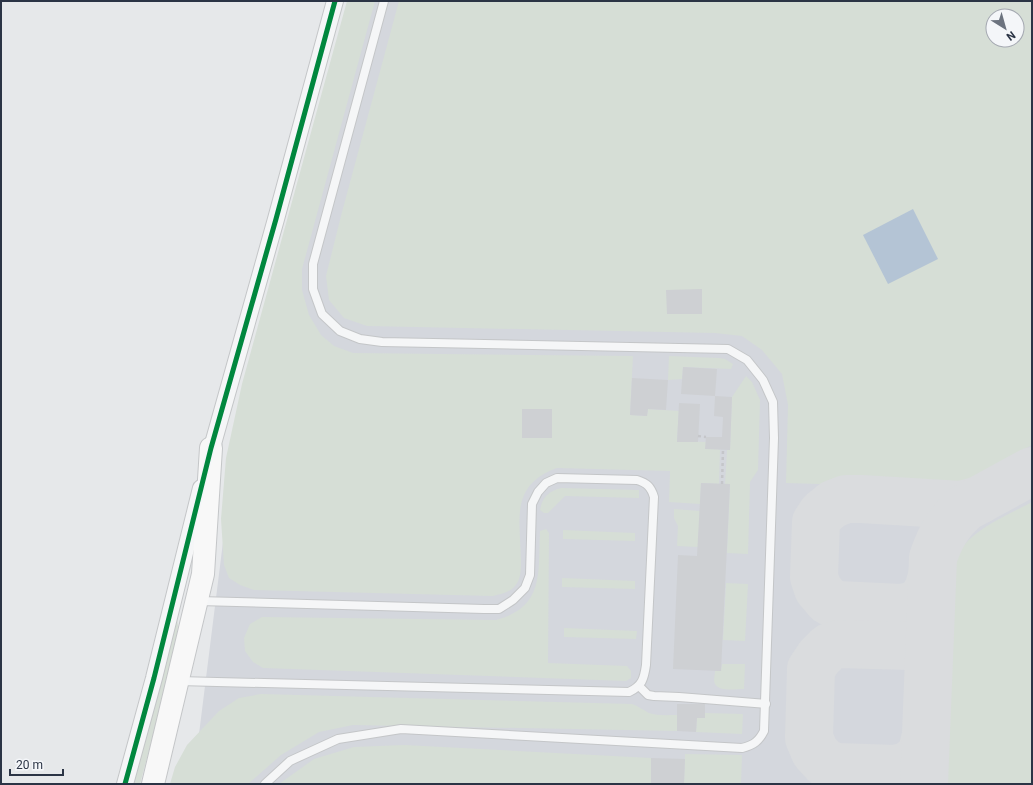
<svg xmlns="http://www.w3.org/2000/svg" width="1033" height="785" viewBox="0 0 1033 785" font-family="Roboto,sans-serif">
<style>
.built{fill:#d4d7dd;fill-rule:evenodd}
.green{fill:#d6ded6;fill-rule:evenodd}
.water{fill:#b4c4d5}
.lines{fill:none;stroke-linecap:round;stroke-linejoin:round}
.taxiway{stroke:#dadcde;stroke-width:48}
.building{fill:#ced0d3}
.lane-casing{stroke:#c4c6c8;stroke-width:10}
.street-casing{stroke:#c4c6c8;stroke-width:18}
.secondary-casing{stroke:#c4c6c8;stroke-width:24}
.path{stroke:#c5c6ca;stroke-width:2.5;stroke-dasharray:3 3;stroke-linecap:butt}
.lane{stroke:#f5f6f7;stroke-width:8}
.street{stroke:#f5f6f7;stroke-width:16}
.secondary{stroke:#f8f8f8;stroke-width:22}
.cycleway-casing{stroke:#f4f6f9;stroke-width:8}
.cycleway{stroke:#00873e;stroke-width:5}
</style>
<rect width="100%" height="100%" fill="#e6e8ea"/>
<path class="built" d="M355,1H1032V784H191L195,766L233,462ZM993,16H1017V40H993Z"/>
<g class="green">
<path d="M347,1H375L302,269V290L309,315L321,335L334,346L353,353L633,356L630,415L647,416L648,409L679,411L677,441L706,442L720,450L719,484L701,483L700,504L669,502L670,471L557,468C510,485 520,519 521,560C521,570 521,579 515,586C509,593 501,594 493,596L254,590L240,585L229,578L224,565L221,519L226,458L242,384Z"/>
<path d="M399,1H1032V445L954,488L786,483L788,405L782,374L762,350L742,336L715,333L367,326L344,318L329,300L326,276L342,212ZM993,16H1017V40H993Z"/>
<path d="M669,356L719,358L725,359L733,364L731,369L683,367L682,379L668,380Z"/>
<path d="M746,376L752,382L760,400L758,470L750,482L748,554L727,553L730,485L725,484L727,450H730L732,397Z"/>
<path d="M561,488L639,490V498L565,496L548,513H544L540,510C542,497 549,491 561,488Z"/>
<path d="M1032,502V784H945L951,586C952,577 953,566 956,558C967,531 1008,515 1032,502Z"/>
<path d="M674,509L700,511L698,547L677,546L678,526L674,518Z"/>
<path d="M546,529L549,533L548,663L627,666L631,671V678L626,681L263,668L253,662L245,651L244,638L250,624L262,617L496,620C545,607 538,572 540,531Z"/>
<path d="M563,530L635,533V541L563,539Z"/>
<path d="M562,578L635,581V589L562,587Z"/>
<path d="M726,583L748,584L745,641L723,640Z"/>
<path d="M177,618L178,626L174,657L140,784H129L173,621Z"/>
<path d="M564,628L637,631L636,639L564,637Z"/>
<path d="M722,664H745L744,689C736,689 719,692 715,684C713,680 715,675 715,671H721Z"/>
<path d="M261,694L632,704C638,706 643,710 649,713C657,716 668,715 677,715V731L353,725L319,732L281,755L248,784H170L175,767L187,745L219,711L239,698Z"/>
<path d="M705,713L743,714L742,734L696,732L697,718H705Z"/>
<path d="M404,745L651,758V784H279L314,759L354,747Z"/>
<path d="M685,754L742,755L741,784H684Z"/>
</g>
<path class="water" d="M913,209L938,259L888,284L863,235Z"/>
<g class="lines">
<g class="taxiway">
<path d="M932,576L928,590L922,599L913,606L901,608L838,605L828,601L818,589L814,577L816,522L822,513L833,504L846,499H861L961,505L979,500"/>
<path d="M925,739L922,752L917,759L907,766L895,769L837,767L825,763L815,752L809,738L811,669L819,657L829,647L839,644L910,646C923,644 926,636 930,624"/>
<path d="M924,784L933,558C940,537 949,521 966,507L1032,471"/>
</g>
</g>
<g class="building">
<path d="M702,289V314H667L666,290Z"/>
<path d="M683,367L717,369L715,396L681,394Z"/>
<path d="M632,378L668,380L666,410L648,409L647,416L630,415Z"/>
<path d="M715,396L732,397L730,450L705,449L706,437H722L723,417L714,416Z"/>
<path d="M679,403L700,404L698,442H677Z"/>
<rect x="522" y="409" width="30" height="29"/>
<path d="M701,483L730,484L721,671L673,669L678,555L697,556Z"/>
<path d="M677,704H705V718H697L696,732L677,731Z"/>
<path d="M651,758L685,759L684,784H651Z"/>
</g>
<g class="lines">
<defs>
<g id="lane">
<path d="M178,681L629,692C642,686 644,679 646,665L654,497C651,487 647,483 637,480L557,478L546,483L538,492L532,504L530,575L525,588L513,600L499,609H484L198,601"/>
<path d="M639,686L648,695L654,696L679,697L766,704"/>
<path d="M265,784L290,761L338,739L401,729L742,748C754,745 759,741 764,731L774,438L773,402L763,380L747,360L728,349L382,342L360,339L340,331L322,314L313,289V264L384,1"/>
</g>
<g id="street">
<path d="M209,458L276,219L335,1"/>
<path d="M125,784L154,678L201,488"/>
</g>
<path id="secondary" d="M153,784L203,574L211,448"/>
</defs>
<use href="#lane" class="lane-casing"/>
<use href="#street" class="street-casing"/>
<use href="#secondary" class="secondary-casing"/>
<g class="path">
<path d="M698,436L706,437"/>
<path d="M722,484L723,450"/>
</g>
<use href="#lane" class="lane"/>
<use href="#street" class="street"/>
<use href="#secondary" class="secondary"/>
<defs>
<path id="cycleway" d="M125,784L154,678L211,448L276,219L335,1"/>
</defs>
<use href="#cycleway" class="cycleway-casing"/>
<use href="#cycleway" class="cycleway"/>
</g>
<rect width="1033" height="785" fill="none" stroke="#2b3445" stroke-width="4"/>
<g transform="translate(1005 28) rotate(143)"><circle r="19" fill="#f4f6f9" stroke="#a4a8b1"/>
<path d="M0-3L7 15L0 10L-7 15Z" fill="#6c737f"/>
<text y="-6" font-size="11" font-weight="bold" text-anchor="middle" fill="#2b3445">N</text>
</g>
<path d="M10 769v6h53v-6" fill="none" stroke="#2b3445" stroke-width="2"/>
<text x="16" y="769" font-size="12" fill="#2b3445" stroke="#f4f6f9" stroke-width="3" paint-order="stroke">20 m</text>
</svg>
